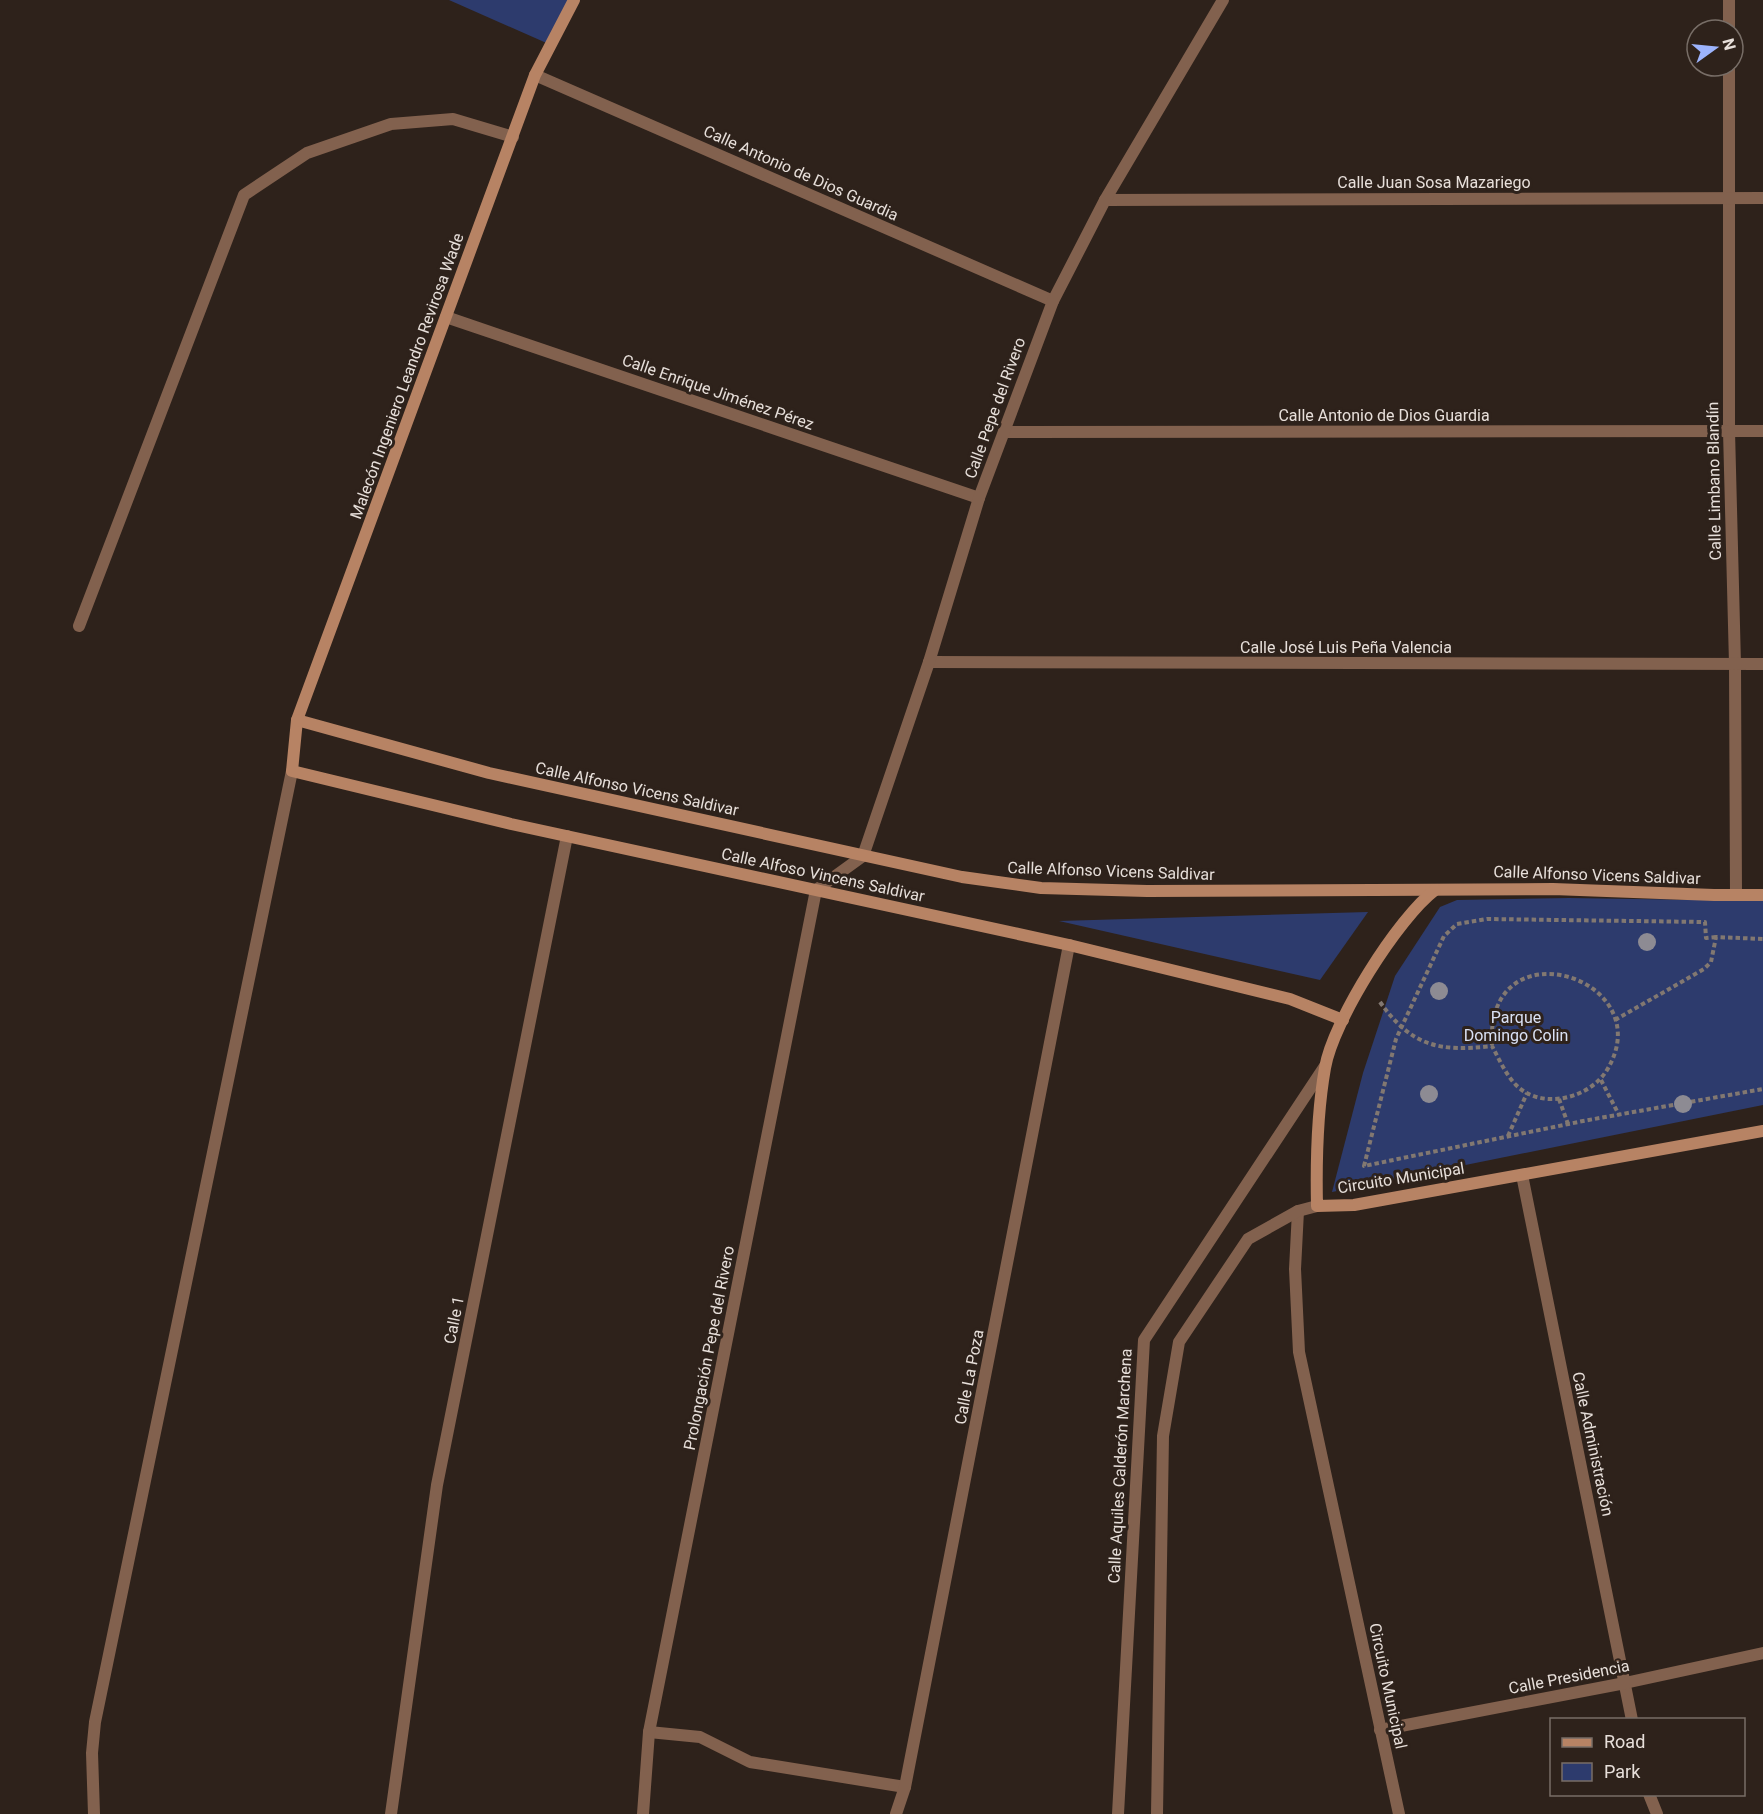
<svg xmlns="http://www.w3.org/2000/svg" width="1763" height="1814" viewBox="0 0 1763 1814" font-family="Roboto,sans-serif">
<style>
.green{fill:#2d3b6d}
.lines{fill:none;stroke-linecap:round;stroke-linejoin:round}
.path{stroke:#827871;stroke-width:4;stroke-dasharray:4.5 3;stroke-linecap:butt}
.service{stroke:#82614e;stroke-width:12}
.minor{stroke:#82614e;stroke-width:12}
.tertiary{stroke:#82614e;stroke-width:12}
.secondary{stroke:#b78364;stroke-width:12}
.tree{fill:#8d8b93}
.labels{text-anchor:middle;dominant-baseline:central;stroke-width:6;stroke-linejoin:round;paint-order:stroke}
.street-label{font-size:16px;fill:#e7dfda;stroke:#2e221b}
.park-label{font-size:16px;fill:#dae1f5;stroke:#2e221b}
</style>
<rect width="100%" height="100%" fill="#2e221b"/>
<g class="green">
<path d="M449,0H574L551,45Z"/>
<path d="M1569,898L1763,901V1105L1332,1192L1363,1073L1395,976L1440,907L1457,900Z"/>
<path d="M1368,912L1320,980L1059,921Z"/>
</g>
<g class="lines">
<g class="path">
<path d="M1716,937L1706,938L1705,922L1487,919L1457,924L1444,936L1396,1039L1364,1166L1583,1121L1763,1089"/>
<path d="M1380,1002C1412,1047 1440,1052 1492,1046C1499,1059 1506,1075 1516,1085C1542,1111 1590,1098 1607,1070C1663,978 1484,921 1492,1046"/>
<path d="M1615,1020L1704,969L1711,962L1716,937L1763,939"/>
<path d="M1601,1080L1619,1115"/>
<path d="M1559,1099L1568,1124"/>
<path d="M1508,1136L1527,1093"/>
</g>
<path class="service" d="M79,626L244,195L307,153L391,124L453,119L513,137"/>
<g class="minor">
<path d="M1729,0V30"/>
<path d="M1729,66V431L1735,664L1736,895"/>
<path d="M535,75L1053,301"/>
<path d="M1105,200L1763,198"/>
<path d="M446,317L979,498"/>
<path d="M1004,432L1763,431"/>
<path d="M929,662L1763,664"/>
<path d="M1522,1175L1632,1720"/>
<path d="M1298,1211L1295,1269L1299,1352L1399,1814"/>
<path d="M1380,1730L1625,1683L1763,1653"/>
<path d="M649,1732L700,1737L750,1762L905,1787"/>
<path d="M1649,1794L1657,1814"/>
<path d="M94,1814L92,1753L95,1722L292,771"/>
<path d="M391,1814L437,1485L567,836"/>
<path d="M643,1814L649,1732L816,890L863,856L929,662L979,498L1053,301L1105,200L1223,0"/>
<path d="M896,1814L905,1787L1069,945"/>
</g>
<g class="tertiary">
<path d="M1118,1814L1144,1340L1325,1066"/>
<path d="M1157,1814L1163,1436L1179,1342L1248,1239L1298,1211L1317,1206"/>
</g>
<g class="secondary">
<path d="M574,0L535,75L297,720L292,771L511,824L1069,945L1290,999L1343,1020"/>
<path d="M297,720L489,773L962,877L1041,888L1147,891L1553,889L1714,895H1763"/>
<path d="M1435,890C1398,918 1333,1021 1325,1068C1317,1113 1316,1160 1317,1206L1354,1205L1763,1131"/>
</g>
</g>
<g class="tree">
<circle cx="1647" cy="942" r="9"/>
<circle cx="1439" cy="991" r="9"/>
<circle cx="1429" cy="1094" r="9"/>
<circle cx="1683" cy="1104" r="9"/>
</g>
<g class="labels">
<g class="street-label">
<text transform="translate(801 173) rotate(24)">Calle Antonio de Dios Guardia</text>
<text x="1434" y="182">Calle Juan Sosa Mazariego</text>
<text transform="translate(407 376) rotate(-70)">Malecón Ingeniero Leandro Revirosa Wade</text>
<text transform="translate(718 392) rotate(19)">Calle Enrique Jiménez Pérez</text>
<text transform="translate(995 408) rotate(-70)">Calle Pepe del Rivero</text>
<text x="1384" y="415">Calle Antonio de Dios Guardia</text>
<text transform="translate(1714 481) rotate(-91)">Calle Limbano Blandín</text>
<text x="1346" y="647">Calle José Luis Peña Valencia</text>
<text transform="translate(637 789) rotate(12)">Calle Alfonso Vicens Saldivar</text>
<text transform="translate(1111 871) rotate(2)">Calle Alfonso Vicens Saldivar</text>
<text transform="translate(823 875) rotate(12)">Calle Alfoso Vincens Saldivar</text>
<text transform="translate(1597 875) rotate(2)">Calle Alfonso Vicens Saldivar</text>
<text transform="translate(1401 1178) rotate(-9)">Circuito Municipal</text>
<text transform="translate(454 1320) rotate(-79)">Calle 1</text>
<text transform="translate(709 1348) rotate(-79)">Prolongación Pepe del Rivero</text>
<text transform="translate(969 1377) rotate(-79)">Calle La Poza</text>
<text transform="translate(1593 1444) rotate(78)">Calle Administración</text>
<text transform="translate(1120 1466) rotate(-87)">Calle Aquiles Calderón Marchena</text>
<text transform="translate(1569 1677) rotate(-11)">Calle Presidencia</text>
<text transform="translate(1388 1686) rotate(78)">Circuito Municipal</text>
</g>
<g class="park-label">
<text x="1516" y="1017">Parque<tspan x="1516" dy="18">Domingo Colin</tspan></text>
</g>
</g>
<rect x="1550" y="1718" width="195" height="78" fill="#2e221b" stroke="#786e67" stroke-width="1.5"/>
<rect x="1562" y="1738" width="30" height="9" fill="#b78364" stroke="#786e67" stroke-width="1.5"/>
<text x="1604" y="1748" font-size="18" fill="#e7dfda">Road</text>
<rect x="1562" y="1763" width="30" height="18" fill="#2d3b6d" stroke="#786e67" stroke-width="1.5"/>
<text x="1604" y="1778" font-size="18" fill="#e7dfda">Park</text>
<g transform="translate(1715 48) rotate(75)"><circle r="28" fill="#2e221b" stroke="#786e67" stroke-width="1.5"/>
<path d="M0-4.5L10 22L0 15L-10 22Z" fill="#9db4fd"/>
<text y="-9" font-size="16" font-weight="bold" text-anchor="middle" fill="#e7dfda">N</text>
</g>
</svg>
